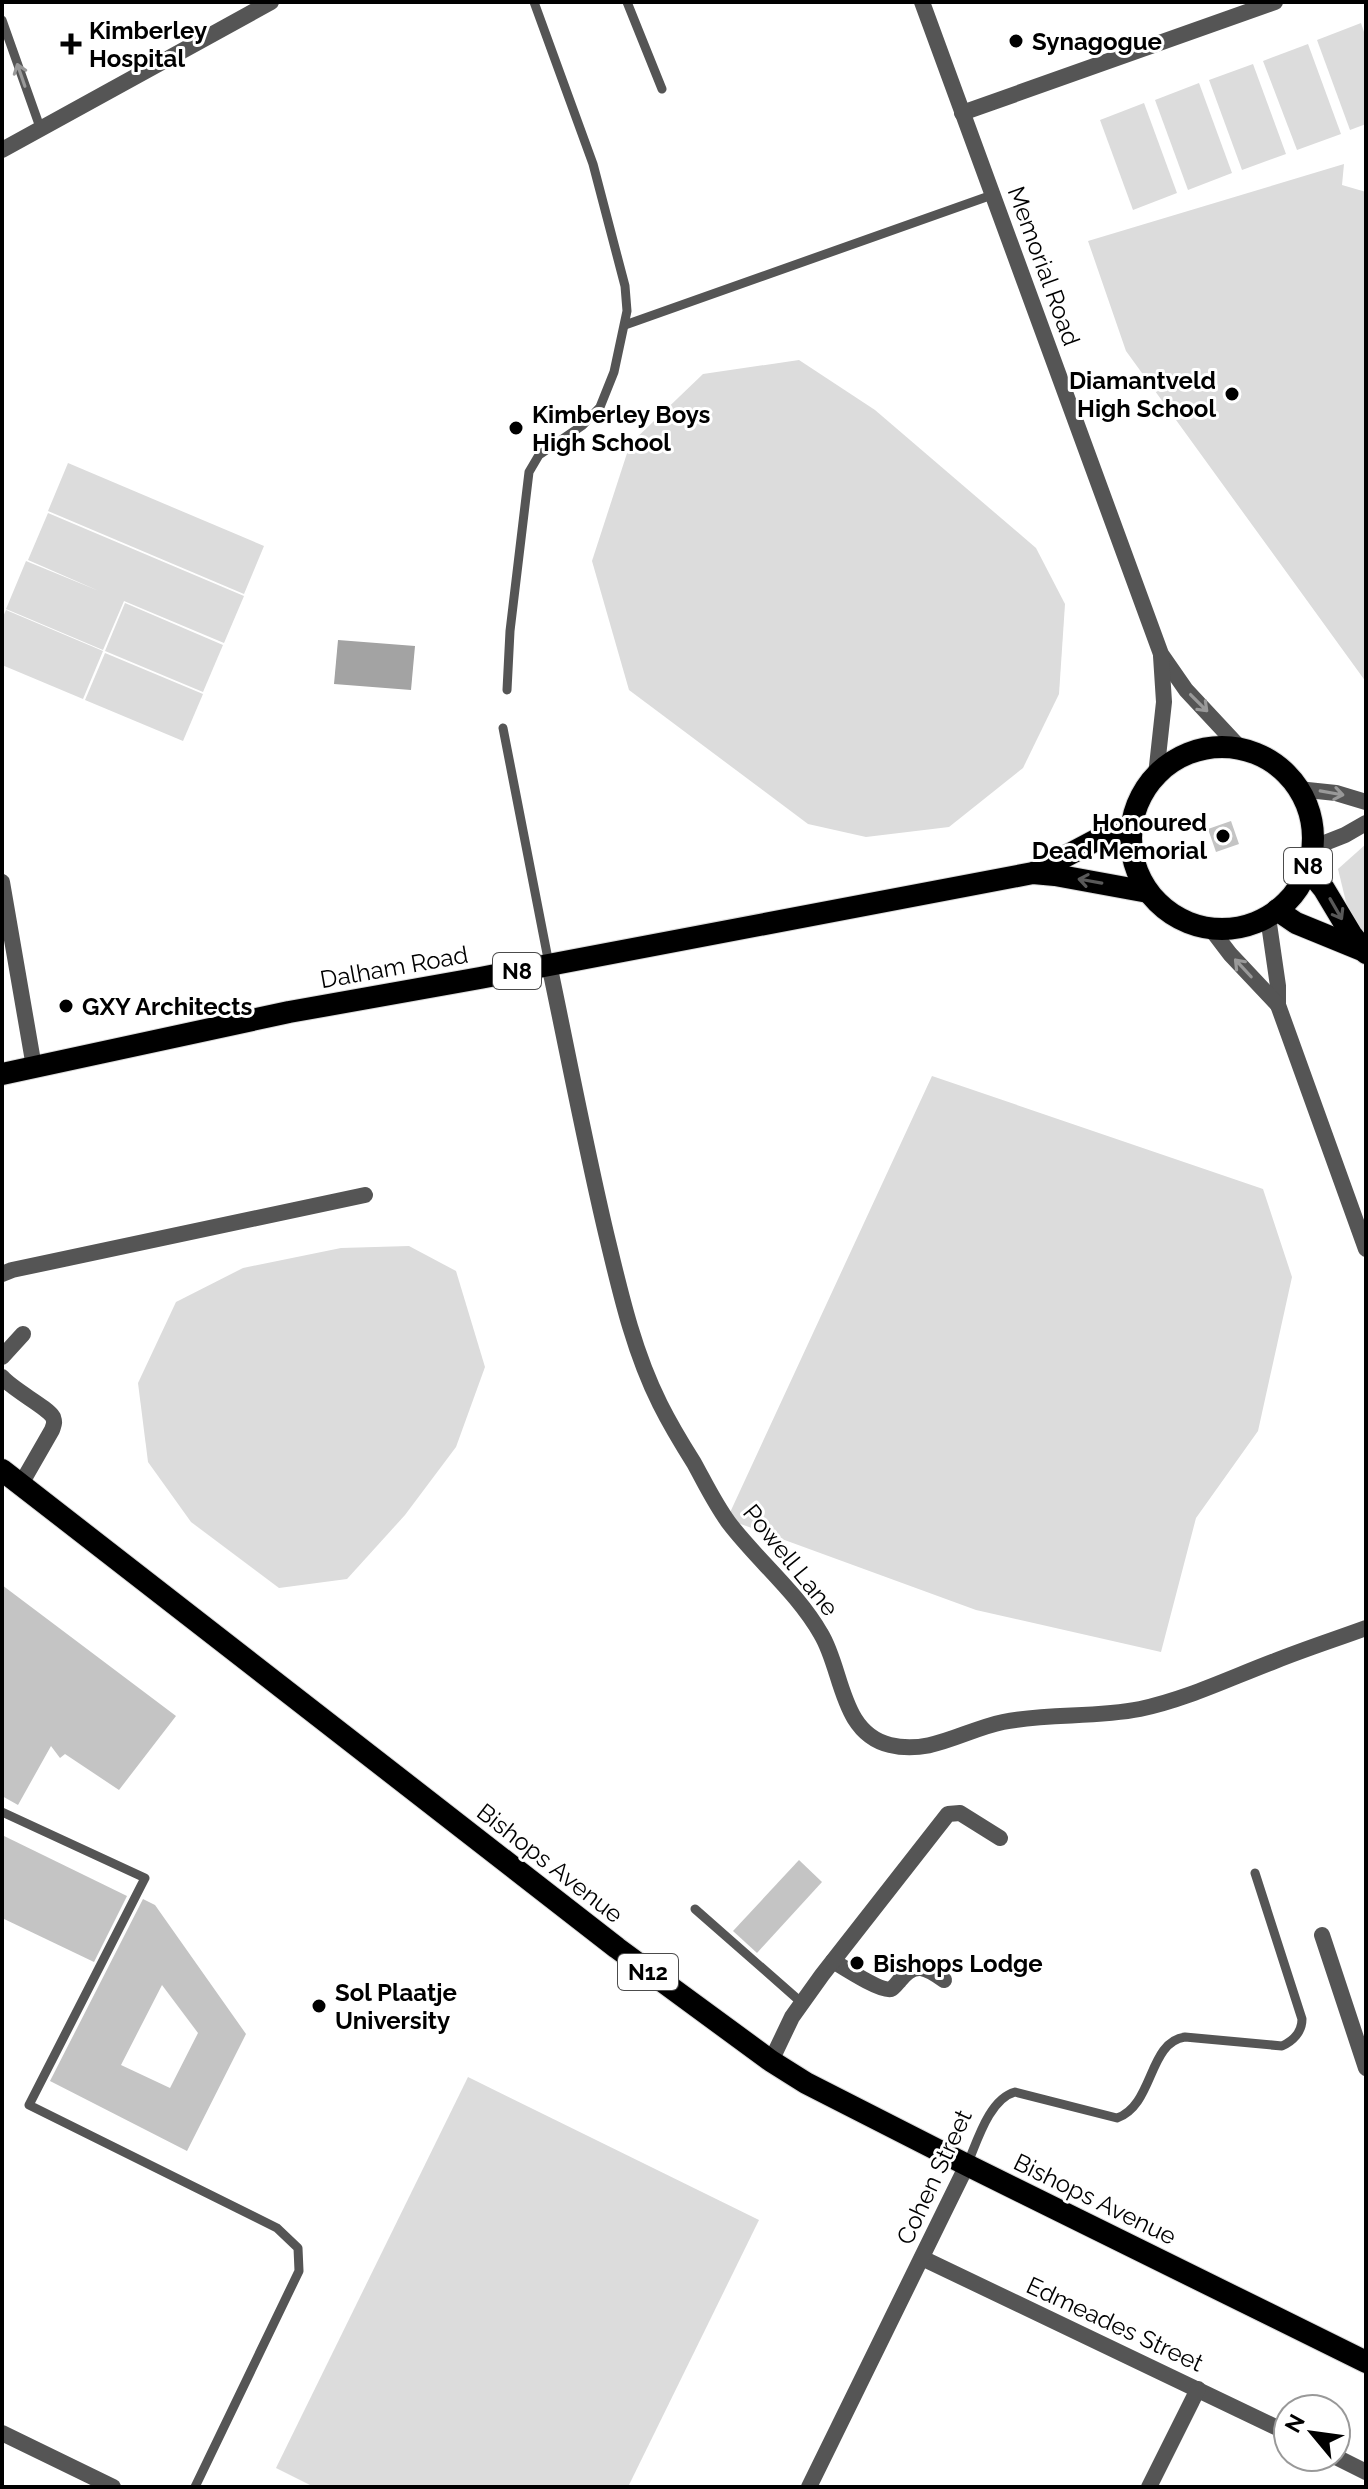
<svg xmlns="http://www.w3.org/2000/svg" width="1368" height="2489" viewBox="0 0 1368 2489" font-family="Raleway,sans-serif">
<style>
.green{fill:#dcdcdc}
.water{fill:#a3a3a3}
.building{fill:#c4c4c4;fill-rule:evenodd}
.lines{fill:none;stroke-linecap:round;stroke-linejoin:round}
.trunk-casing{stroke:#dbdbdb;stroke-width:24}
.service{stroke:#555;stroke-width:9}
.minor{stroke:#555;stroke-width:16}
.tertiary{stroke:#555;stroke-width:16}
.trunk{stroke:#000;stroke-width:22}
.oneway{stroke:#999}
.oneway2{stroke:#595959}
.poi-dot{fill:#000;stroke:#fff;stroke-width:3}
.labels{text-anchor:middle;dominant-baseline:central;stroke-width:6;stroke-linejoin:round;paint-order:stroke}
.shield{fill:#fff;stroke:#4c4c4c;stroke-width:2}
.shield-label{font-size:22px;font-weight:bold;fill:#000}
.poi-label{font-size:24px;font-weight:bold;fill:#000;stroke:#fff;text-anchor:start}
.street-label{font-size:24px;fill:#000;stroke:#fff}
</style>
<rect width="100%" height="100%" fill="#fff"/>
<g class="green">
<path d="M1361,23L1366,38V124L1350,130L1317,40Z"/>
<path d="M1308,44L1341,134L1297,150L1263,61Z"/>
<path d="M1253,64L1286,154L1242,170L1209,80Z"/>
<path d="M1199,83L1232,173L1188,190L1155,100Z"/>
<path d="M1144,103L1177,193L1133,210L1100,120Z"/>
<path d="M1344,164L1342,185L1366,192V682L1126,351L1088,241Z"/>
<path d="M799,360L875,410L1036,548L1065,604L1059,694L1023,768L949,827L866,837L808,824L629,690L592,561L630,444L703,374Z"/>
<path d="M68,463L264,546L244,594L48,511Z"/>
<path d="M48,513L244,596L224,643L124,601L103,650L6,609L26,561L99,591L28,560Z"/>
<path d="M125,603L223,645L203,692L105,651Z"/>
<path d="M6,610L103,651L83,699L2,665V619Z"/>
<path d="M105,653L203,694L183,741L85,700Z"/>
<path d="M1366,844V942L1353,931L1338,869Z"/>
<path d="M932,1076L1263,1189L1292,1277L1258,1431L1196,1518L1161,1652L976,1610L727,1519Z"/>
<path d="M409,1246L456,1271L485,1367L456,1447L405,1515L347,1579L279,1588L191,1522L148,1462L138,1383L176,1302L243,1268L341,1248Z"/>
<path d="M468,2077L759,2220L628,2487H314L276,2468Z"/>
</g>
<path class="water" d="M338,640L415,646L411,690L334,684Z"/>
<g class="building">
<path d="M1231,821L1239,844L1216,852L1208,829Z"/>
<path d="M2,1585L176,1716L119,1790L65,1754L60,1758L51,1746L18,1805L2,1796Z"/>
<path d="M2,1835L127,1896L94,1962L2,1918Z"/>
<path d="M799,1860L822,1882L757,1953L733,1931Z"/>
<path d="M143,1899L155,1905L246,2034L187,2151L50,2081ZM162,1985L198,2033L170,2088L121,2065Z"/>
</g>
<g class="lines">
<defs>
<g id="trunk">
<circle cx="1222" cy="838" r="91"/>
<path d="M1307,868L1324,889L1351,934L1366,953"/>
<path d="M1034,873L1100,838L1132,825"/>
<path d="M1277,910L1296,923L1362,950"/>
<path d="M2,1074L289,1012L480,978L1033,873L1055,875L1148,892"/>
<path d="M2,1470L617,1948L771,2061L806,2083L967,2165L1366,2362"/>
</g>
</defs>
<use href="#trunk" class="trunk-casing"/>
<g class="service">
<path d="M627,2L662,89"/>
<path d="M2,20L41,130"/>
<path d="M625,325L992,195"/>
<path d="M507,690L510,631L529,472L539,455L583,425L600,407L614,372L627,311L625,286L593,164L534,2"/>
<path d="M503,728L549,964"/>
<path d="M2,1812L145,1878L29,2105L277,2228L298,2248L299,2271L195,2487"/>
<path d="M695,1909L802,2003"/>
<path d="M967,2165C977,2142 989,2099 1015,2092L1117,2118C1154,2105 1148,2042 1185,2037L1282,2046C1293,2041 1302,2032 1302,2019L1255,1873"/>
</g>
<g class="minor">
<path d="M962,113L1275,2"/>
<path d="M2,150L271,2"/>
<path d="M2,882L34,1067"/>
<path d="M549,964C568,1054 585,1144 606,1233C620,1291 633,1350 660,1404C670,1424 682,1444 694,1463C705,1483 715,1504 729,1523C758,1561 797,1592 821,1634C843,1670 840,1733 890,1745C931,1755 964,1730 1003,1722C1048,1713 1094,1718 1140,1709C1187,1699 1230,1678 1275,1661C1305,1649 1336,1639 1366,1628"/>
<path d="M2,1274L12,1270L365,1195"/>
<path d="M2,1357L23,1334"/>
<path d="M2,1377C13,1390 47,1407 53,1417C55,1423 54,1424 52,1430L21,1484"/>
<path d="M1322,1935L1366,2068"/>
<path d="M833,1961C843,1967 881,1992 891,1989C894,1988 898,1982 900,1980C915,1961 926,1967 944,1980"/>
<path d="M771,2061L792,2017L822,1975L948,1814L960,1813L1000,1838"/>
<path d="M922,2258L1288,2433"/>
<path d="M2,2433L113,2487"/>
<path d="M1336,2457L1366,2472"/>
<path d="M809,2487L967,2165"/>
<path d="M1149,2487L1198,2389"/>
</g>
<g class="tertiary">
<path d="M922,2L1161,654L1186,690L1241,749"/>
<path d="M1156,775L1164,702L1161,656"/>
<path d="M1298,789L1336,793L1366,802"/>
<path d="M1312,848L1345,835L1366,823"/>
<path d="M1268,917L1278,986V1005L1366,1249"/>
<path d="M1211,929L1230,954L1278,1005"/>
</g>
<use href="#trunk" class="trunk"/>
</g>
<defs><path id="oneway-shaft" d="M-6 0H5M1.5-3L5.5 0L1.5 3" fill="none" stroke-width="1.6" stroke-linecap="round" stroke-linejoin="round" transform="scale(2)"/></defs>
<g class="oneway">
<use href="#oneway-shaft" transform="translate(21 75) rotate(-109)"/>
<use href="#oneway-shaft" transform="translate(1199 703) rotate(45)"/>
<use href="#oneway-shaft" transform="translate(1332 793) rotate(10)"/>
<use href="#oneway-shaft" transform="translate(1243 968) rotate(-133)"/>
</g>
<g class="oneway2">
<use href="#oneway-shaft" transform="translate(1090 881) rotate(-170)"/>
<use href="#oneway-shaft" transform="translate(1336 909) rotate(60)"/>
</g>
<g class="poi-dot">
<circle cx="1016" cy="41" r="8"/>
<path d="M67 32h8v8h8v8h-8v8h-8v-8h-8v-8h8z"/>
<circle cx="1232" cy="394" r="8"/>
<circle cx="516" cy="428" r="8"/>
<circle cx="1223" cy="836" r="8"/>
<circle cx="66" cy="1006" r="8"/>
<circle cx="857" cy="1963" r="8"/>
<circle cx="319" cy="2006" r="8"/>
</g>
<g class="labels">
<g class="shield">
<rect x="1284" y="848" width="48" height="36" rx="6"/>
<rect x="493" y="953" width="48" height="36" rx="6"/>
<rect x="618" y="1954" width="60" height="36" rx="6"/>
</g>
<g class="shield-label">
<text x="1308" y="866">N8</text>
<text x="517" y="971">N8</text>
<text x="648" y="1972">N12</text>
</g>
<g class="poi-label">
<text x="89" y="30">Kimberley<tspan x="89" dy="28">Hospital</tspan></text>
<text x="1032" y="41">Synagogue</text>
<text x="1216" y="380" text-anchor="end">Diamantveld<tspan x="1216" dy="28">High School</tspan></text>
<text x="532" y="414">Kimberley Boys<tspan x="532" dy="28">High School</tspan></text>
<text x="1207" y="822" text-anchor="end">Honoured<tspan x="1207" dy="28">Dead Memorial</tspan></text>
<text x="82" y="1006">GXY Architects</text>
<text x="873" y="1963">Bishops Lodge</text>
<text x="335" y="1992">Sol Plaatje<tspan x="335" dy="28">University</tspan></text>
</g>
<g class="street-label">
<text transform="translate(1044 266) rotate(70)">Memorial Road</text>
<text transform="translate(394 967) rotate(-10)">Dalham Road</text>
<text transform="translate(791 1560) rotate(51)">Powell Lane</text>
<text transform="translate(550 1863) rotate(38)">Bishops Avenue</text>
<text transform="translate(934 2177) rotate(-65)">Cohen Street</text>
<text transform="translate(1095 2199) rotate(26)">Bishops Avenue</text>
<text transform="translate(1115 2324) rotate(25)">Edmeades Street</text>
</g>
</g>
<rect width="1368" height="2489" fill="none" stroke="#000000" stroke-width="8"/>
<g transform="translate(1312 2433) rotate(299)"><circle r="38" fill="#ffffff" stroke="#999999" stroke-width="2"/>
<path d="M0-6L14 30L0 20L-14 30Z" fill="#000000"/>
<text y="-12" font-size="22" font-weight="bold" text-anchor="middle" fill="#000000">N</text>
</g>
</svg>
